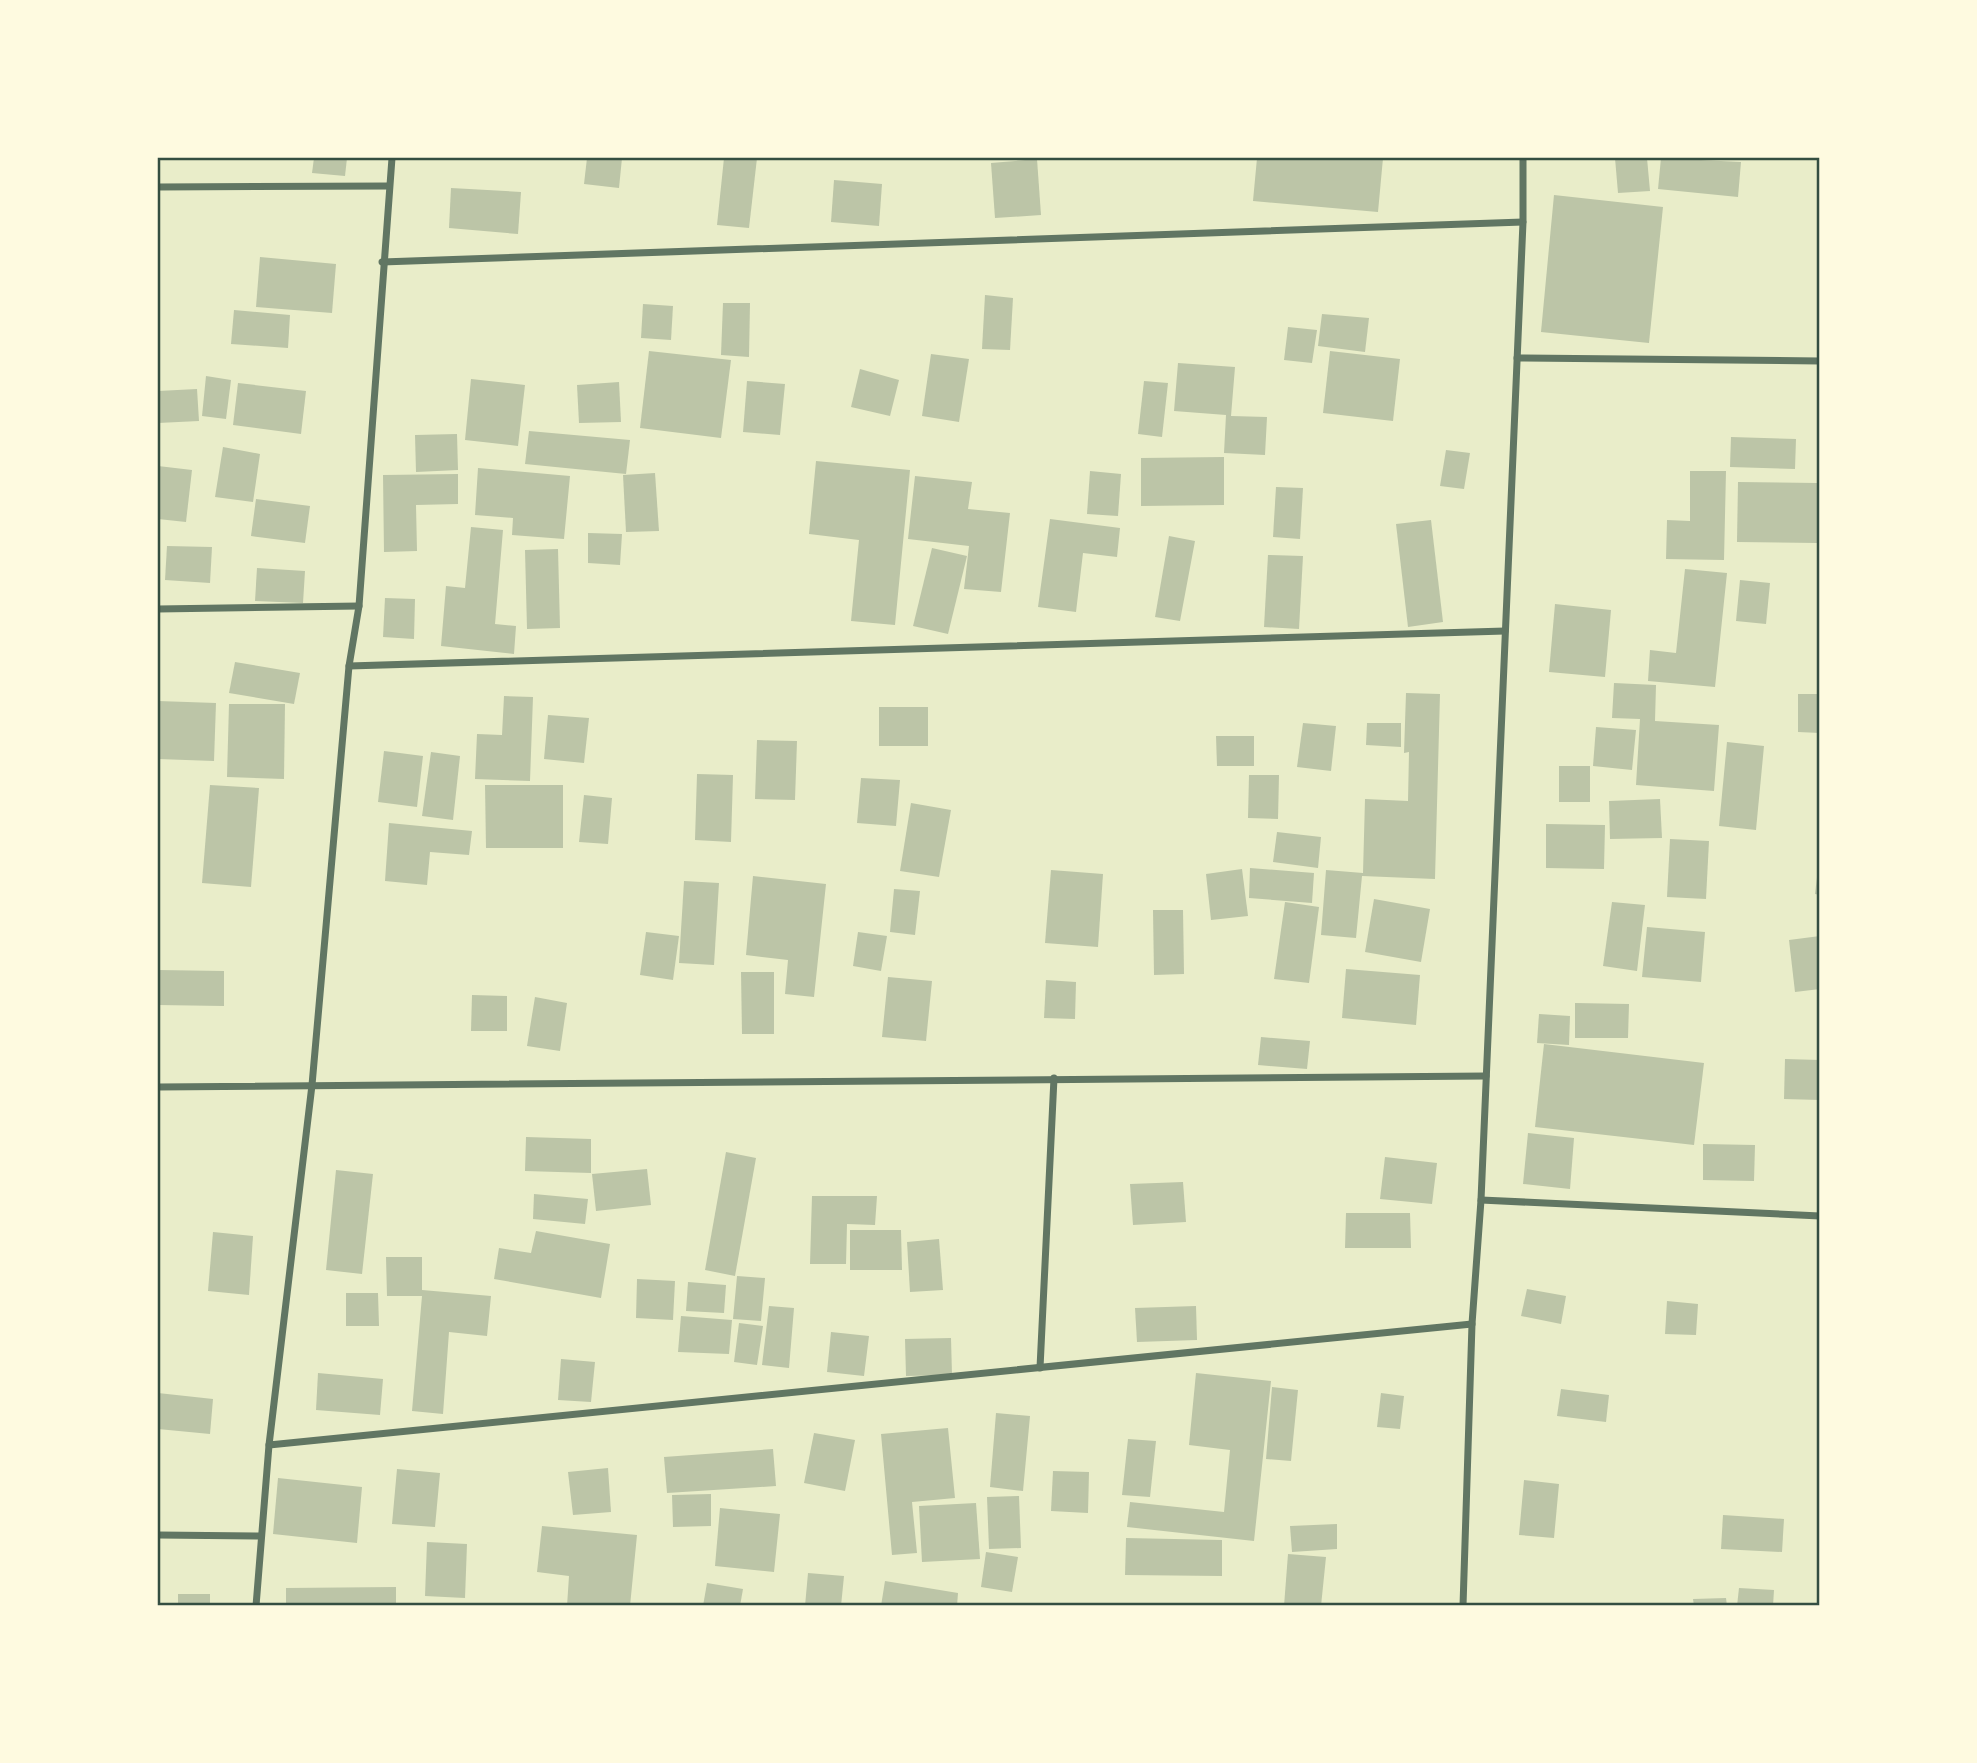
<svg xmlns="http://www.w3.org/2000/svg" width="1977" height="1763" viewBox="0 0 1977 1763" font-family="'Fira Sans Condensed',sans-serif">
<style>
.building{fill:#bcc5a7}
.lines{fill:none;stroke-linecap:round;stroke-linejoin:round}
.minor{stroke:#617663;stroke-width:7}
.neatline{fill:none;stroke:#344e41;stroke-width:2.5}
</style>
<rect width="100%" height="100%" fill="#e9edc9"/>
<g class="building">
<path d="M314,158H347L345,176L312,173Z"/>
<path d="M587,158H622L619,188L584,184Z"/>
<path d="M724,158H757L749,228L717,225Z"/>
<path d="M1257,158H1383L1378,212L1253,201Z"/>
<path d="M1615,158H1647L1650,191L1618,193Z"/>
<path d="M1661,158L1741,162L1738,197L1658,189Z"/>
<path d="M1037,159L1041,215L995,218L991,163Z"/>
<path d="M834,180L882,184L879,226L831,222Z"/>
<path d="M451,188L521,192L518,234L449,228Z"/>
<path d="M1554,195L1663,207L1649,343L1541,332Z"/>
<path d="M260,257L336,264L332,313L256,307Z"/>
<path d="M985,295L1013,298L1010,350L982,349Z"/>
<path d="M723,303H750L749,357L721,355Z"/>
<path d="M643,304L673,306L671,340L641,338Z"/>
<path d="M234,310L290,315L288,348L231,344Z"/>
<path d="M1322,314L1369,318L1365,352L1318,346Z"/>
<path d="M1288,327L1317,330L1312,363L1284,360Z"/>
<path d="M649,351L731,360L721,438L640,428Z"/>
<path d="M1330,351L1400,359L1393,421L1323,413Z"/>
<path d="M931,354L969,359L959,422L922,416Z"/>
<path d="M1178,363L1235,367L1231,416L1267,417L1265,455L1224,453L1226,415L1174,411Z"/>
<path d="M860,369L899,380L890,416L851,407Z"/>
<path d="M206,376L231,380L226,419L202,416Z"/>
<path d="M471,379L525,385L518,446L465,440Z"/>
<path d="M747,381L785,384L780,435L743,432Z"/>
<path d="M1144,381L1168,383L1162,437L1138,434Z"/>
<path d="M619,382L621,422L579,423L577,385Z"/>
<path d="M238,383L306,391L301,434L233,425Z"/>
<path d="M197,389L199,421L158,423V391Z"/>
<path d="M529,431L630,440L626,474L525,464Z"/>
<path d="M457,434L458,470L416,472L415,435Z"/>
<path d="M1731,437L1796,439L1795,469L1730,467Z"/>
<path d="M223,447L260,454L253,502L215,497Z"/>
<path d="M1446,450L1470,453L1464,489L1440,486Z"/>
<path d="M1224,457V505L1141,506V458Z"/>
<path d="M816,461L910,470L895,625L851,621L859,540L809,534Z"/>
<path d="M158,466L192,470L186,522L158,519Z"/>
<path d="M478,468L570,476L564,539L512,535L513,518L475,515Z"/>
<path d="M1090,471L1121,474L1118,516L1087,514Z"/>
<path d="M1690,471H1726L1724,560L1666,559L1667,520L1690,521Z"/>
<path d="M655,473L659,531L626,532L623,475Z"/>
<path d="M458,474V504L416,505L417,551L384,552L383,475Z"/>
<path d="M915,476L972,482L968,509L1010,513L1001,592L964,589L969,546L908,539Z"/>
<path d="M1738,482L1817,483V543L1737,542Z"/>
<path d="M1276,487L1303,488L1300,539L1273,537Z"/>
<path d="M256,499L310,506L305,543L251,536Z"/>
<path d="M1050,519L1120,528L1117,557L1083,553L1076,612L1038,607Z"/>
<path d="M1431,520L1443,622L1408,627L1396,524Z"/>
<path d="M471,527L503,530L495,624L516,626L514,654L441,646L446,586L465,588Z"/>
<path d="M588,533L622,534L620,565L588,563Z"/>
<path d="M1169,536L1195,541L1180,621L1155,617Z"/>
<path d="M167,546L212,547L210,583L165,580Z"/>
<path d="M932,548L967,556L948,634L913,626Z"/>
<path d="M558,549L560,628L527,629L525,550Z"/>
<path d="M1268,555L1303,556L1299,629L1264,627Z"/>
<path d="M257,568L305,571L303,603L255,601Z"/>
<path d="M1685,569L1727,573L1715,687L1648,681L1650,650L1676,653Z"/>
<path d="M1740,580L1770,583L1766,624L1736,621Z"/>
<path d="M385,598L415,599L414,639L383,637Z"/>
<path d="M1555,604L1611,610L1605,677L1549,672Z"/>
<path d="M235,662L300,673L294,704L229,693Z"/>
<path d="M1614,683L1656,685L1655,721L1719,725L1714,791L1636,785L1640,719L1612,718Z"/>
<path d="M1406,693L1440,694L1435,879L1362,876L1356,938L1321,935L1326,870L1363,873L1365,799L1408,801L1409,752L1404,753Z"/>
<path d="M1798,694H1820V733L1798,732Z"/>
<path d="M504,696L533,697L530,781L475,779L477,734L502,735Z"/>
<path d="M158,701L216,703L214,761L158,759Z"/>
<path d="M229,704H285L284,779L227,777Z"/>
<rect x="879" y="707" width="49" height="39"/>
<path d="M548,715L589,718L584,763L544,759Z"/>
<path d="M1303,723L1336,726L1331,771L1297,767Z"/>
<path d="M1367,723H1401V747L1366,745Z"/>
<path d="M1596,727L1636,730L1632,770L1593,766Z"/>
<path d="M1216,736H1254V766H1217Z"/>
<path d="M757,740L797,741L795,800L755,799Z"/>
<path d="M1727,742L1764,746L1756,830L1719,826Z"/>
<path d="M384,751L423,756L417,807L378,802Z"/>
<path d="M431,752L460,756L453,820L422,816Z"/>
<rect x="1559" y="766" width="31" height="36"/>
<path d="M697,774L733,775L731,842L695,840Z"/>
<path d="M1249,775H1279L1278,819L1248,818Z"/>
<path d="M861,778L900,780L896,826L857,823Z"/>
<path d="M210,785L259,788L251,887L202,883Z"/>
<path d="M485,785H563V848H486Z"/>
<path d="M584,795L612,798L608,844L579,842Z"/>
<path d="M1660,799L1662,838L1610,839L1609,801Z"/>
<path d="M911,803L951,810L939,877L900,871Z"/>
<path d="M389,823L472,831L469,855L430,852L427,885L385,881Z"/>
<path d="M1546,824L1605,825L1604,869L1546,868Z"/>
<path d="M1277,832L1321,837L1318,868L1273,862Z"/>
<path d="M1670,839L1709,841L1706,899L1667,897Z"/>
<path d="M1250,868L1314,873L1312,903L1249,898Z"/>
<path d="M1242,869L1248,916L1211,920L1206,874Z"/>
<path d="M1818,869H1820V895L1815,894Z"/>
<path d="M1051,870L1103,874L1098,947L1045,943Z"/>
<path d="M753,876L826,884L814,997L785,994L788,960L746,955Z"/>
<path d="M684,881L719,883L714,965L679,963Z"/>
<path d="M894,889L920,891L915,935L890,932Z"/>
<path d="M1374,899L1430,909L1421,962L1365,952Z"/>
<path d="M1285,902L1319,907L1309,983L1274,979Z"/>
<path d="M1612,902L1645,905L1637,971L1603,966Z"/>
<path d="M1153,910H1183L1184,974L1154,975Z"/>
<path d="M1647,927L1705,932L1701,982L1642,977Z"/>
<path d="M646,932L679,936L673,980L640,975Z"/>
<path d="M858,932L887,936L881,971L853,966Z"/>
<path d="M1820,936V989L1795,992L1789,940Z"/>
<path d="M1346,969L1420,975L1416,1025L1342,1018Z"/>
<path d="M158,970L224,971V1006L158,1005Z"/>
<path d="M741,972H774V1034H742Z"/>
<path d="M888,977L932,981L926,1041L882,1037Z"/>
<path d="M1046,980L1076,982L1075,1019L1044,1018Z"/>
<path d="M472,995L507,996V1031H471Z"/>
<path d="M535,997L567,1003L560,1051L527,1046Z"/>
<path d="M1575,1003L1629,1004L1628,1038H1575Z"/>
<path d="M1539,1014L1570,1016L1569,1045L1537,1043Z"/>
<path d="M1261,1037L1310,1041L1307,1069L1258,1065Z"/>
<path d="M1544,1044L1704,1063L1694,1145L1535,1127Z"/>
<path d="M1785,1059L1820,1060V1100L1784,1099Z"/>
<path d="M1528,1133L1574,1138L1570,1189L1523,1184Z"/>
<path d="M526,1137L591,1139V1173L525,1171Z"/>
<path d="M1703,1144L1755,1145L1754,1181L1703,1180Z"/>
<path d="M726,1152L756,1158L735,1276L705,1270Z"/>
<path d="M1385,1157L1437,1163L1432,1204L1380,1199Z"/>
<path d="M647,1169L651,1205L596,1211L592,1174Z"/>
<path d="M336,1170L373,1174L362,1274L326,1270Z"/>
<path d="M1183,1182L1186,1222L1133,1225L1130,1184Z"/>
<path d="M534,1194L588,1199L585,1224L533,1219Z"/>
<path d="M812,1196H877L875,1225L847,1224L846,1264H810Z"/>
<path d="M1346,1213H1410L1411,1248H1345Z"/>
<path d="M850,1230H901L902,1270H850Z"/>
<path d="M536,1231L610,1244L601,1298L494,1279L499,1248L531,1253Z"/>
<path d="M213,1232L253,1236L249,1295L208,1291Z"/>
<path d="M939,1239L943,1290L910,1292L907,1242Z"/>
<path d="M386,1257H422V1290L491,1296L487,1336L449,1332L443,1414L412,1411L422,1296H387Z"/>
<path d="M737,1276L765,1278L761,1321L733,1319Z"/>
<path d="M637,1279L675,1281L673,1320L636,1318Z"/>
<path d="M688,1282L726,1285L724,1313L686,1311Z"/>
<path d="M1527,1289L1566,1296L1561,1324L1521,1316Z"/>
<path d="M346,1293H378L379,1326H346Z"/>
<path d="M1667,1301L1698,1304L1696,1335L1665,1334Z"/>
<path d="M769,1306L794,1308L789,1368L762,1365Z"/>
<path d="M1196,1306L1197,1340L1137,1342L1135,1308Z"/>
<path d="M681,1316L732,1320L729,1354L678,1352Z"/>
<path d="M739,1323L763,1326L757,1365L734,1362Z"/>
<path d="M831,1332L869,1336L864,1376L827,1372Z"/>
<path d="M951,1338L952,1375L906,1376L905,1339Z"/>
<path d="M561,1359L595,1362L591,1402L558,1400Z"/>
<path d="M318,1373L383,1379L380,1415L316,1410Z"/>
<path d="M1196,1373L1271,1381L1254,1541L1127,1527L1130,1502L1224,1512L1230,1450L1189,1445Z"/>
<path d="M1272,1387L1298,1390L1291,1461L1266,1459Z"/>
<path d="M1561,1389L1609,1395L1606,1422L1557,1416Z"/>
<path d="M158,1393L213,1399L210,1434L158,1429Z"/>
<path d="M1381,1393L1404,1396L1400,1429L1377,1427Z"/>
<path d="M996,1413L1030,1416L1023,1491L990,1487Z"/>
<path d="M948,1428L955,1498L912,1502L917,1553L892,1555L881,1434Z"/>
<path d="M814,1433L855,1440L845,1491L804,1483Z"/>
<path d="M1128,1439L1156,1441L1150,1497L1122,1495Z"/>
<path d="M773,1449L776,1486L667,1493L664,1457Z"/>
<path d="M608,1468L611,1512L573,1515L568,1472Z"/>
<path d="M397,1469L440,1473L435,1527L392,1524Z"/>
<path d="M1053,1471L1089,1472L1088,1513L1051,1511Z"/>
<path d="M278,1478L362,1487L357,1543L273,1534Z"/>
<path d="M1524,1480L1559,1484L1554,1538L1519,1535Z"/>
<path d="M711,1494V1526L673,1527L672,1495Z"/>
<path d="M1019,1496L1021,1548L989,1549L987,1497Z"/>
<path d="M976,1503L980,1559L922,1562L919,1506Z"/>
<path d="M720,1508L780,1514L774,1572L715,1566Z"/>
<path d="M1723,1515L1784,1519L1782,1552L1721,1549Z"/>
<path d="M1337,1524V1549L1292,1552L1290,1526Z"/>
<path d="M542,1526L637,1535L630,1606H567L569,1576L537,1572Z"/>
<path d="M1126,1538L1222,1540V1576L1125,1575Z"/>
<path d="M427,1542L467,1544L465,1598L425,1596Z"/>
<path d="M986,1552L1018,1557L1012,1592L981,1587Z"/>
<path d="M1288,1554L1326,1557L1321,1606H1284Z"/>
<path d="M808,1573L844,1576L841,1606H805Z"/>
<path d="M885,1581L958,1593L957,1606H881Z"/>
<path d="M707,1583L743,1589L740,1606H703Z"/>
<path d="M396,1587V1606H286V1588Z"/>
<path d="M1739,1588L1774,1590L1773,1606H1737Z"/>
<rect x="178" y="1594" width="32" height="12"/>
<path d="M1726,1598L1727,1606H1694L1693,1599Z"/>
</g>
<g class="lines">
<g class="minor">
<path d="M158,187L389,186"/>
<path d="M382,262L1523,222"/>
<path d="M1517,358L1820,361"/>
<path d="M158,609L359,606"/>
<path d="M349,666L1505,631"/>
<path d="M158,1087L1486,1076"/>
<path d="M1481,1200L1820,1216"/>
<path d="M1040,1368L1054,1078"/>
<path d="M269,1445L1472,1324"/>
<path d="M158,1535L261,1536"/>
<path d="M256,1606L269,1445L312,1085L349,666L359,606L392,158"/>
<path d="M1463,1606L1472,1324L1481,1200L1523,222V158"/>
</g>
</g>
<rect width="1977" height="1763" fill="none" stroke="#fefae0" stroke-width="318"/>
<rect x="159" y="159" width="1659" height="1445" class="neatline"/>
</svg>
